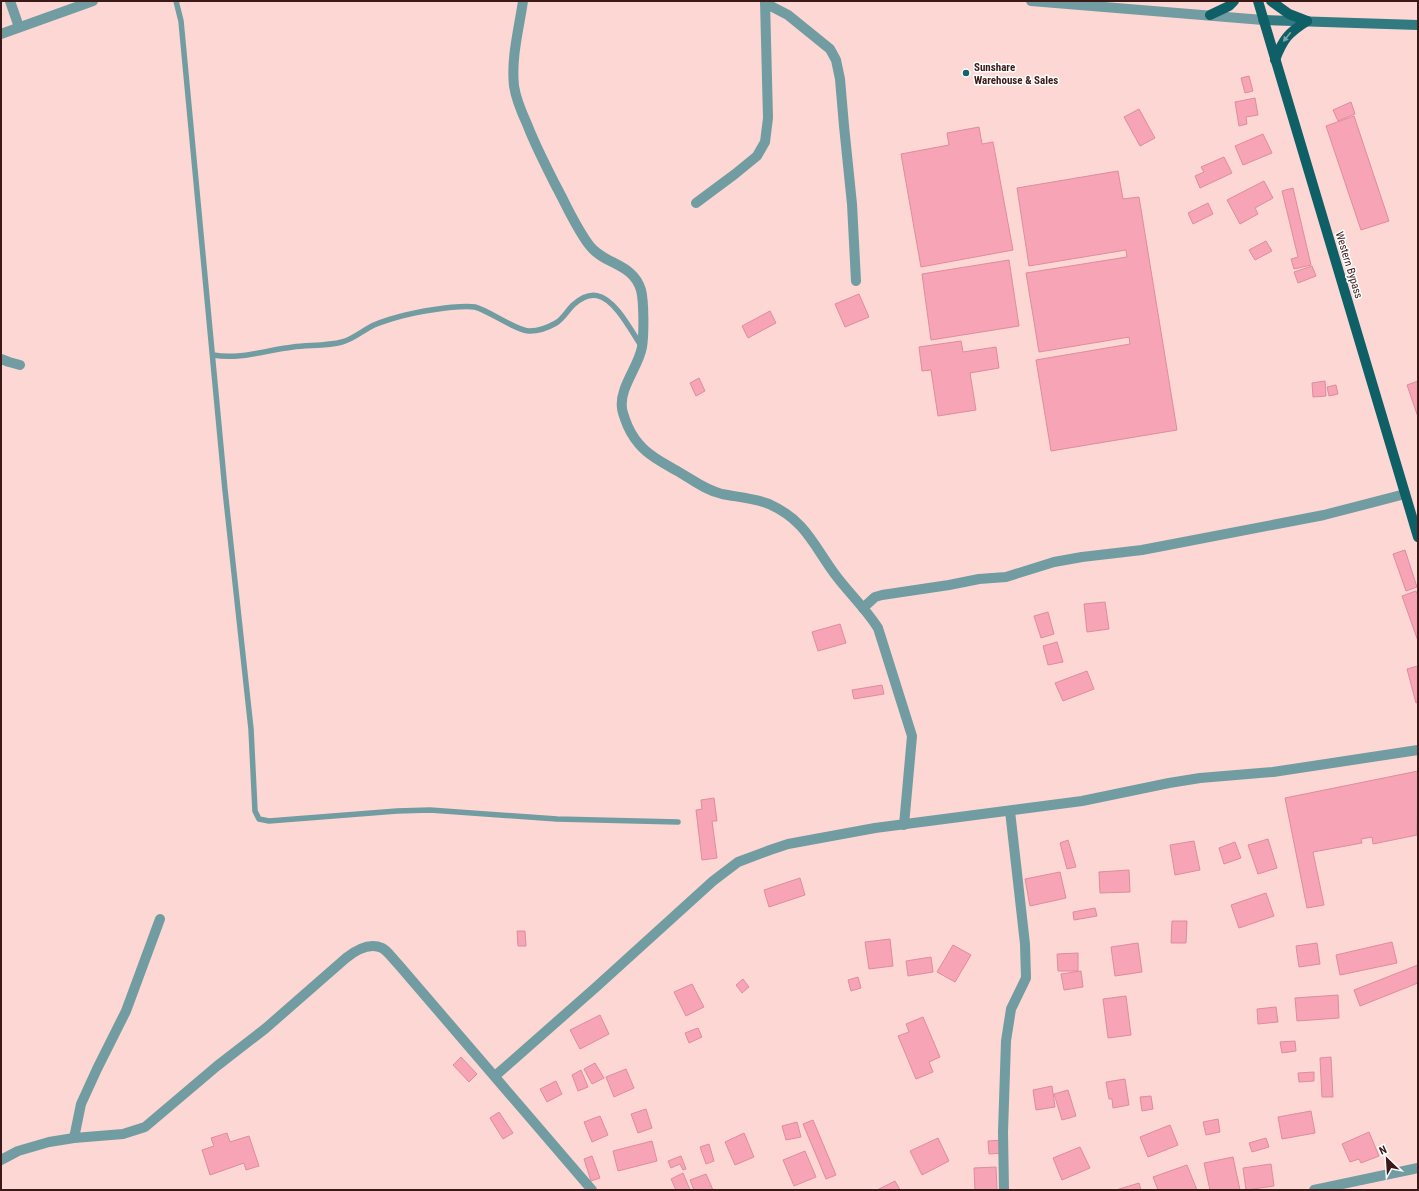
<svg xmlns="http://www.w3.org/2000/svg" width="1419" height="1191" viewBox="0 0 1419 1191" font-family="'Roboto Condensed',sans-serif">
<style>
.building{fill:#f7a4b6;stroke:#e08c9f}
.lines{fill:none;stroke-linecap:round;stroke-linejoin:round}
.service{stroke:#719ca1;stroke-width:5.5}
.minor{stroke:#719ca1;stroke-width:10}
.tertiary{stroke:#719ca1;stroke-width:10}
.secondary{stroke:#327a81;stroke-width:10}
.primary{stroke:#0f5f66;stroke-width:10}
.oneway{fill:#7ba7ab}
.poi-dot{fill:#15636b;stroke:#fff;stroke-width:1.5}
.labels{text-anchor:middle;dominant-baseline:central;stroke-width:3;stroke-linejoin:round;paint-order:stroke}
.poi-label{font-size:11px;font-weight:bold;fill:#3a1917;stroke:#fff;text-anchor:start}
.street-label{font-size:11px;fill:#3a1917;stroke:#fff}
</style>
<rect width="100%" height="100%" fill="#fcd7d3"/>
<g class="building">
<path d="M1249,76L1253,91L1245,93L1241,78Z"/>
<path d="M1255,98L1258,115L1246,117L1247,124L1239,126L1235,102Z"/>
<path d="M1351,102L1355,114L1338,121L1333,110Z"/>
<path d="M1139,109L1155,138L1140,146L1124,117Z"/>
<path d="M1354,116L1389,221L1361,230L1326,126Z"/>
<path d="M979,127L982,144L993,142L1013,250L921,267L901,154L949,145L947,133Z"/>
<path d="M1263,134L1272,153L1243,165L1235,146Z"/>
<path d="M1224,157L1232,173L1200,188L1195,176L1204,172L1201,167Z"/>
<path d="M1118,171L1123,199L1139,197L1177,430L1051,451L1036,360L1130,344L1129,337L1039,352L1026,273L1127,257L1126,250L1029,266L1017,188Z"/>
<path d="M1264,181L1273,198L1255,208L1258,214L1240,224L1227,200Z"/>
<path d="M1293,188L1311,265L1294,269L1291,259L1298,257L1282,191Z"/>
<path d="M1208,203L1213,214L1193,224L1188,213Z"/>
<path d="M1266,241L1272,251L1255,260L1249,250Z"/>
<path d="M1009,260L1019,326L931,340L922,274Z"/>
<path d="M1312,266L1316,276L1298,283L1294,272Z"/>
<path d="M859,294L869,317L845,327L835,304Z"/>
<path d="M770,311L776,323L748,338L742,326Z"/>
<path d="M961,341L963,352L996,347L999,368L970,373L976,410L938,416L931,370L922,371L919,347Z"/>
<path d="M699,378L705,391L696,396L690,383Z"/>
<path d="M1325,381L1326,396L1313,397L1312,383Z"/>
<path d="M1418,381V417L1407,385Z"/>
<path d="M1336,385L1338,394L1329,396L1327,387Z"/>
<path d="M1405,550L1417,587L1406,591L1393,554Z"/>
<path d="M1416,591L1418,596V641L1402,596Z"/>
<path d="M1105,602L1109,629L1087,632L1084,604Z"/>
<path d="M1048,612L1054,634L1041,638L1034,616Z"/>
<path d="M840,624L846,643L818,651L812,632Z"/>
<path d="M1057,642L1063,662L1048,665L1043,646Z"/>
<path d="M1418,666V702L1416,703L1407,669Z"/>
<path d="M1087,671L1094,689L1063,701L1055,683Z"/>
<path d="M882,685L884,694L854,699L852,690Z"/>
<path d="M1418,771L1417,835L1373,844L1372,837L1361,839L1362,843L1313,852L1324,905L1307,908L1285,798Z"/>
<path d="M714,798L717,821H712L717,858L702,860L696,810L702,809L701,800Z"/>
<path d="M1268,839L1277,868L1258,874L1248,845Z"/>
<path d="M1068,840L1076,867L1067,869L1060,843Z"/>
<path d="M1194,841L1200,870L1175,875L1170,845Z"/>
<path d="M1235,842L1241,858L1224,864L1219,848Z"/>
<path d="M1129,870L1130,892L1100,893L1099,872Z"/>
<path d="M1060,872L1066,898L1030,906L1025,879Z"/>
<path d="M800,878L805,895L769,907L764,890Z"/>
<path d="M1266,893L1274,916L1239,928L1231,905Z"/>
<path d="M1095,908L1097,916L1074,920L1073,912Z"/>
<path d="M1172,921H1187L1186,943H1171Z"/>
<path d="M517,931H525L526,946H518Z"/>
<path d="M890,939L893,966L869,969L865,942Z"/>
<path d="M1392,942L1397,963L1340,975L1336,955Z"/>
<path d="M1138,943L1142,972L1115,976L1111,947Z"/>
<path d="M1317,943L1320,964L1299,967L1296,946Z"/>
<path d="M953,945L971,955L955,982L937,972Z"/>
<path d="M1078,953V971H1058L1057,954Z"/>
<path d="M931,957L933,972L908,976L906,961Z"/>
<path d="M1418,965V983L1360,1006L1354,990Z"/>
<path d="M1081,971L1083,987L1064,990L1061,974Z"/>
<path d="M858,977L861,988L851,991L848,980Z"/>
<path d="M743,979L749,987L742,993L736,985Z"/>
<path d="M692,984L704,1007L686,1016L674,992Z"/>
<path d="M1338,995L1339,1018L1297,1021L1295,998Z"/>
<path d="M1126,996L1131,1035L1108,1038L1103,999Z"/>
<path d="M1276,1007L1278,1022L1258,1024L1257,1009Z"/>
<path d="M600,1015L609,1034L580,1049L570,1030Z"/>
<path d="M923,1017L940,1057L929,1062L933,1072L916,1079L898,1036L909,1032L906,1024Z"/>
<path d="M698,1028L702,1037L689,1043L685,1033Z"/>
<path d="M1295,1041L1296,1051L1282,1053L1280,1042Z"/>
<path d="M461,1057L477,1074L469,1082L453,1065Z"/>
<path d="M1331,1057L1333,1097H1322L1320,1058Z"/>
<path d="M595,1063L604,1078L592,1084L584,1069Z"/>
<path d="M626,1069L634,1088L614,1097L606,1077Z"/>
<path d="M581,1070L588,1087L578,1091L572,1075Z"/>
<path d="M1314,1072V1081L1299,1082L1298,1073Z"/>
<path d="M1125,1079L1129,1105L1113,1108L1112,1099H1109L1106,1082Z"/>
<path d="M556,1081L562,1094L547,1102L540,1089Z"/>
<path d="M1052,1086L1055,1107L1036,1110L1033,1090Z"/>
<path d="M1068,1090L1076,1116L1062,1120L1054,1094Z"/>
<path d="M1151,1096L1153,1109L1142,1111L1140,1097Z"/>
<path d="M646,1109L652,1128L638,1133L631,1114Z"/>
<path d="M1311,1111L1315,1133L1282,1139L1278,1117Z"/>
<path d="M499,1112L513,1133L503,1139L490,1118Z"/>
<path d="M600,1116L608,1135L592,1142L584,1122Z"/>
<path d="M1218,1119L1220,1132L1206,1135L1203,1122Z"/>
<path d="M813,1120L836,1175L826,1179L803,1124Z"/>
<path d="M797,1122L801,1137L786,1140L782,1126Z"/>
<path d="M1170,1125L1178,1145L1148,1157L1140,1137Z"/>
<path d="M1369,1132L1379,1156L1361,1163L1359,1159L1350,1162L1342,1144Z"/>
<path d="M227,1133L230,1142L249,1136L259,1166L246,1170L244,1163L210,1175L202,1150L214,1146L211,1138Z"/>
<path d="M744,1133L754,1157L735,1165L725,1142Z"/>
<path d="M938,1138L949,1161L922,1175L910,1151Z"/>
<path d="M1266,1138L1269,1147L1252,1152L1249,1143Z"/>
<path d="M1003,1140L1004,1153L989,1154L988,1141Z"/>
<path d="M652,1141L657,1161L618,1171L613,1151Z"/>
<path d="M709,1144L714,1161L706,1164L700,1147Z"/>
<path d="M1080,1147L1090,1168L1062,1180L1053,1158Z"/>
<path d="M805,1151L816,1177L794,1186L783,1160Z"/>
<path d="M592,1156L600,1178L591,1181L584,1159Z"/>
<path d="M681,1156L686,1169L683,1170L680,1164L671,1168L668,1161Z"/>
<path d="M1233,1157L1240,1190H1210L1204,1163Z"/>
<path d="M1271,1164L1274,1186L1246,1190L1243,1168Z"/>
<path d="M1187,1165L1197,1190H1158L1153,1177Z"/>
<path d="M996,1167L997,1190H975L974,1168Z"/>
<path d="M683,1173L690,1190H676L671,1179Z"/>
<path d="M706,1174L713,1190H694L690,1180Z"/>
<path d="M895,1181L900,1190H877Z"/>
<path d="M1139,1183L1141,1190H1116Z"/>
</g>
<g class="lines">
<g class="service">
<path d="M176,1L181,21L225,490L251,729L255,811L259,819L269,821L397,811L430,810L557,819L678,822"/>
<path d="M213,355C240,360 266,350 293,347C309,345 327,346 342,342C354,339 363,330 374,325C396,316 421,311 445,308C452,307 468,306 475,307C490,311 518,332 530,331C538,331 549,327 556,323C563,319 567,311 573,305C591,289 604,294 618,311C627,322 634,335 642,347"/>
</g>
<g class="minor">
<path d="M10,1L19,27"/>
<path d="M523,1C519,29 511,57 514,86C516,99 521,111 527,124C535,145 546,166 556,186C567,206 576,228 590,246C605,265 633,263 641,290C644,302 644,334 642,347C639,366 619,388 622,408C622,411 624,416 625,419C628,428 633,437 639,444C649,456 665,464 679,472C693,480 705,490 722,494C737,497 754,498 769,504C807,521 814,547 837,577C850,594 866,609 878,628L912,736L904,825"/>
<path d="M765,3L788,15L830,49L836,60L840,79L844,126L852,204L856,281"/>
<path d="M696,203L735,174L757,156L765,142L768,118L765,1"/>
<path d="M1,359L9,362L20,365"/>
<path d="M863,608L875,597L882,595L949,585L979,579L1006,577L1054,562L1082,557L1142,550L1324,515L1405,494"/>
<path d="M495,1076L595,988L713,881L738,862L770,850L788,844L875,828L1082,801L1169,783L1200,778L1273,772L1418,750"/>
<path d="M74,1138L81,1104L97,1069L126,1011L160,919"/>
<path d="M1,1160L18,1151L49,1142L74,1138L123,1134L145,1127L217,1066L266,1028L346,958C356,950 369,942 382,948C387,950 393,959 398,964L592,1190"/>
<path d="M1004,1190L1003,1132L1006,1041L1011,1009L1026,978L1025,944L1010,811"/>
<path d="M1314,1190L1418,1168"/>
</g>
<g class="tertiary">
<path d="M1031,1L1263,20"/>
<path d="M1,34L93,1"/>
</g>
<path class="secondary" d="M1263,20L1418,25"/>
<g class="primary">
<path d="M1258,1L1418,537"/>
<path d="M1271,1L1289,14L1307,21"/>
<path d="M1210,15L1229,6L1234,1"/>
<path d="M1275,60C1283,39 1288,33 1307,21"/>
</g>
</g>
<defs><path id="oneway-solid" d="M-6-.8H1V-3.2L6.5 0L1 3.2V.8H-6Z"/></defs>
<use class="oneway" href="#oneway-solid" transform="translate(1287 37) rotate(129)"/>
<circle class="poi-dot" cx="966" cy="73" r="4"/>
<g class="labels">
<g class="poi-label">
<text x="974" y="67">Sunshare<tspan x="974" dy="13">Warehouse &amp; Sales</tspan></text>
</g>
<g class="street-label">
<text transform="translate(1349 265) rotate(73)">Western Bypass</text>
</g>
</g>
<rect width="1419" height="1191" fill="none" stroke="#3a1917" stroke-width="4"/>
<g transform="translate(1387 1159) rotate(335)" stroke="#ffffff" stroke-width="3" paint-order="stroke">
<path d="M0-3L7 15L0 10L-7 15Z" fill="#3a1917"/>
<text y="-6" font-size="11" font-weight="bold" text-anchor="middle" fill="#3a1917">N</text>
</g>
</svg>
